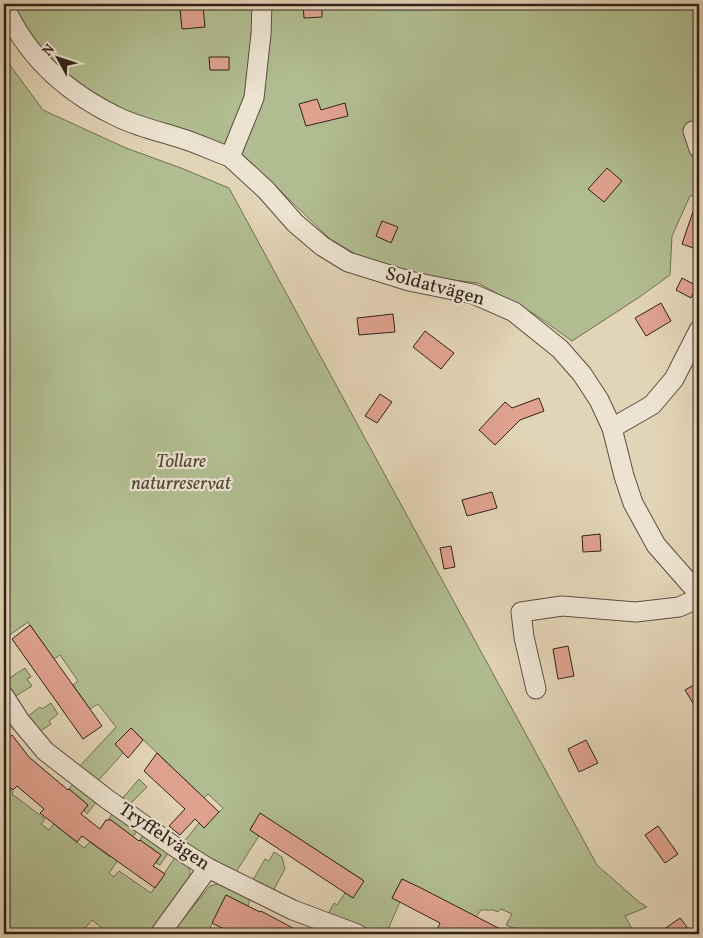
<svg xmlns="http://www.w3.org/2000/svg" width="703" height="938" viewBox="0 0 703 938" font-family="Vollkorn,serif">
<style>
.green{fill:#b1bd90;stroke:#717054}
.building{fill:#dfa28f;stroke:#312219}
.lines{fill:none;stroke-linecap:round;stroke-linejoin:round}
.minor-casing{stroke:#5d4e40;stroke-width:21}
.minor{stroke:#ece3d0;stroke-width:19}
.labels{text-anchor:middle;dominant-baseline:central;stroke-width:4.5;stroke-linejoin:round;paint-order:stroke}
.street-label{font-size:19px;fill:#312219;stroke:#ece3d0}
.park-label{font-size:19px;font-style:italic;fill:#514937;stroke:#ece3d0}
</style>
<rect width="100%" height="100%" fill="#e2d4b6"/>
<filter id="stains"><feTurbulence type="fractalNoise" baseFrequency=".004" numOctaves="4"/><feColorMatrix values="0 0 0 0 .2 0 0 0 0 .09 0 0 0 0 .02 0 0 0 .5 -.17"/></filter>
<radialGradient id="worn" r=".72"><stop offset=".6" stop-color="#630" stop-opacity="0"/><stop offset="1" stop-color="#630" stop-opacity=".3"/></radialGradient>
<g class="green">
<path d="M9,4H699V194L690,196L672,236L670,275L638,298L572,341L536,315L478,283L414,275L369,262L330,239L260,171L224,145L184,129L143,119L108,106L55,69Z"/>
<path d="M4,57L43,110L126,148L181,168L229,188L597,865L639,902L647,907L625,916L635,934H520L519,930L506,925L512,914L501,909L498,912L493,910H481L476,917L402,879L392,898L400,902L386,934H383L328,914L334,903L337,905L345,893L353,898L363,880L261,814L250,829L259,836L236,872L183,843L199,823L204,827L223,808L208,794L204,798L131,728L116,744L124,752L97,782L78,768L116,727L98,704L90,709L73,685L78,681L60,655L54,659L28,622L4,639Z"/>
<path d="M25,668L31,677L27,679L32,686L14,697L5,681Z"/>
<path d="M51,703L58,714L49,721L51,724L39,732L27,717L40,707L42,709Z"/>
<path d="M139,779L147,787L129,805L122,799Z"/>
<path d="M4,782L13,792L12,794L45,819L41,824L49,830L54,824L84,848L90,842L110,857L112,856L118,860L109,873L114,877L119,871L151,893L176,856C185,862 191,866 190,877L151,934H109L92,920L80,934H4Z"/>
<path d="M74,783L97,801L87,814L84,810L88,805L69,789Z"/>
<path d="M113,812L137,831L131,840L128,833L109,819Z"/>
<path d="M144,834L169,852L160,865L156,863L161,855L140,840Z"/>
<path d="M274,852L282,857L285,869L273,891L253,880L265,859L269,861Z"/>
<path d="M221,883L250,899L248,906L226,895L210,928L222,934H171L210,886Z"/>
</g>
<g class="building">
<path d="M303,4H322V17L304,18Z"/>
<path d="M203,7L205,27L182,29L180,9Z"/>
<path d="M209,57H229V70H210Z"/>
<path d="M317,99L321,110L345,103L348,116L306,126L299,104Z"/>
<path d="M607,168L622,181L604,202L588,189Z"/>
<path d="M697,200H699V250L682,244Z"/>
<path d="M382,221L398,227L391,243L376,236Z"/>
<path d="M682,278L697,286L691,298L676,290Z"/>
<path d="M661,303L671,321L646,336L635,318Z"/>
<path d="M393,314L395,332L359,335L357,318Z"/>
<path d="M425,331L454,353L441,369L413,347Z"/>
<path d="M380,394L392,402L377,423L365,416Z"/>
<path d="M539,398L544,411L520,420L495,445L479,430L505,402L512,408Z"/>
<path d="M492,492L497,508L467,516L462,500Z"/>
<path d="M600,534L601,551L583,552L582,536Z"/>
<path d="M451,546L455,567L444,569L440,548Z"/>
<path d="M30,625L102,726L83,739L12,639Z"/>
<path d="M568,646L574,676L558,679L553,649Z"/>
<path d="M699,682V713L685,690Z"/>
<path d="M131,728L143,740L128,758L115,744Z"/>
<path d="M12,735L29,757L68,790L69,789L88,805L81,814L100,829L106,820H111L139,841L140,840L161,855L153,866L165,874L155,888L82,836L77,842L40,813L44,809L17,786L13,790L4,782V742Z"/>
<path d="M586,740L598,763L579,772L568,749Z"/>
<path d="M157,753L219,812L204,828L195,819L180,835L169,826L185,809L144,771Z"/>
<path d="M260,813L364,881L353,898L250,830Z"/>
<path d="M658,826L678,854L665,863L645,835Z"/>
<path d="M402,879L421,888L510,934H435L440,923L392,898Z"/>
<path d="M226,895L260,912L261,911L304,934H234L212,923Z"/>
<path d="M680,918L687,927L678,934H657Z"/>
</g>
<g class="lines">
<defs>
<g id="minor">
<path d="M262,4L261,34L254,98L230,157L266,190L295,223L322,246L348,262L409,281L473,294L514,312L560,349L582,374L599,400L612,428L624,476L633,503L656,545L699,594"/>
<path d="M4,5C27,58 70,95 122,119C140,127 161,132 180,138C197,143 213,151 230,157"/>
<path d="M693,131L699,149"/>
<path d="M612,428L652,405L674,379L699,330"/>
<path d="M536,689L524,637L521,612L562,606L636,612L679,607L699,598"/>
<path d="M4,696L20,721L45,751L107,799L178,849L208,868L293,910L357,934"/>
<path d="M160,934L208,868"/>
</g>
</defs>
<use href="#minor" class="minor-casing"/>
<use href="#minor" class="minor"/>
</g>
<g class="labels">
<g class="street-label">
<text transform="translate(435 287) rotate(15)">Soldatvägen</text>
<text transform="translate(164 837) rotate(34)">Tryffelvägen</text>
</g>
<g class="park-label">
<text x="181" y="462">Tollare<tspan x="181" dy="22">naturreservat</tspan></text>
</g>
</g>
<rect width="703" height="938" fill="none" stroke="#e2d4b6" stroke-width="20"/>
<rect x="5" y="5" width="693" height="928" fill="none" stroke="#312219" stroke-width="2.5"/>
<rect x="10" y="10" width="683" height="918" fill="none" stroke="#312219"/>
<g transform="translate(58 58) rotate(310)" stroke="#ece3d0" stroke-width="4" paint-order="stroke">
<path d="M0-4L9 19L0 12L-9 19Z" fill="#312219"/>
<text y="-8" font-size="14" font-weight="bold" text-anchor="middle" fill="#312219">N</text>
</g>
<rect width="100%" height="100%" filter="url(#stains)"/>
<rect width="100%" height="100%" fill="url(#worn)"/>
</svg>
